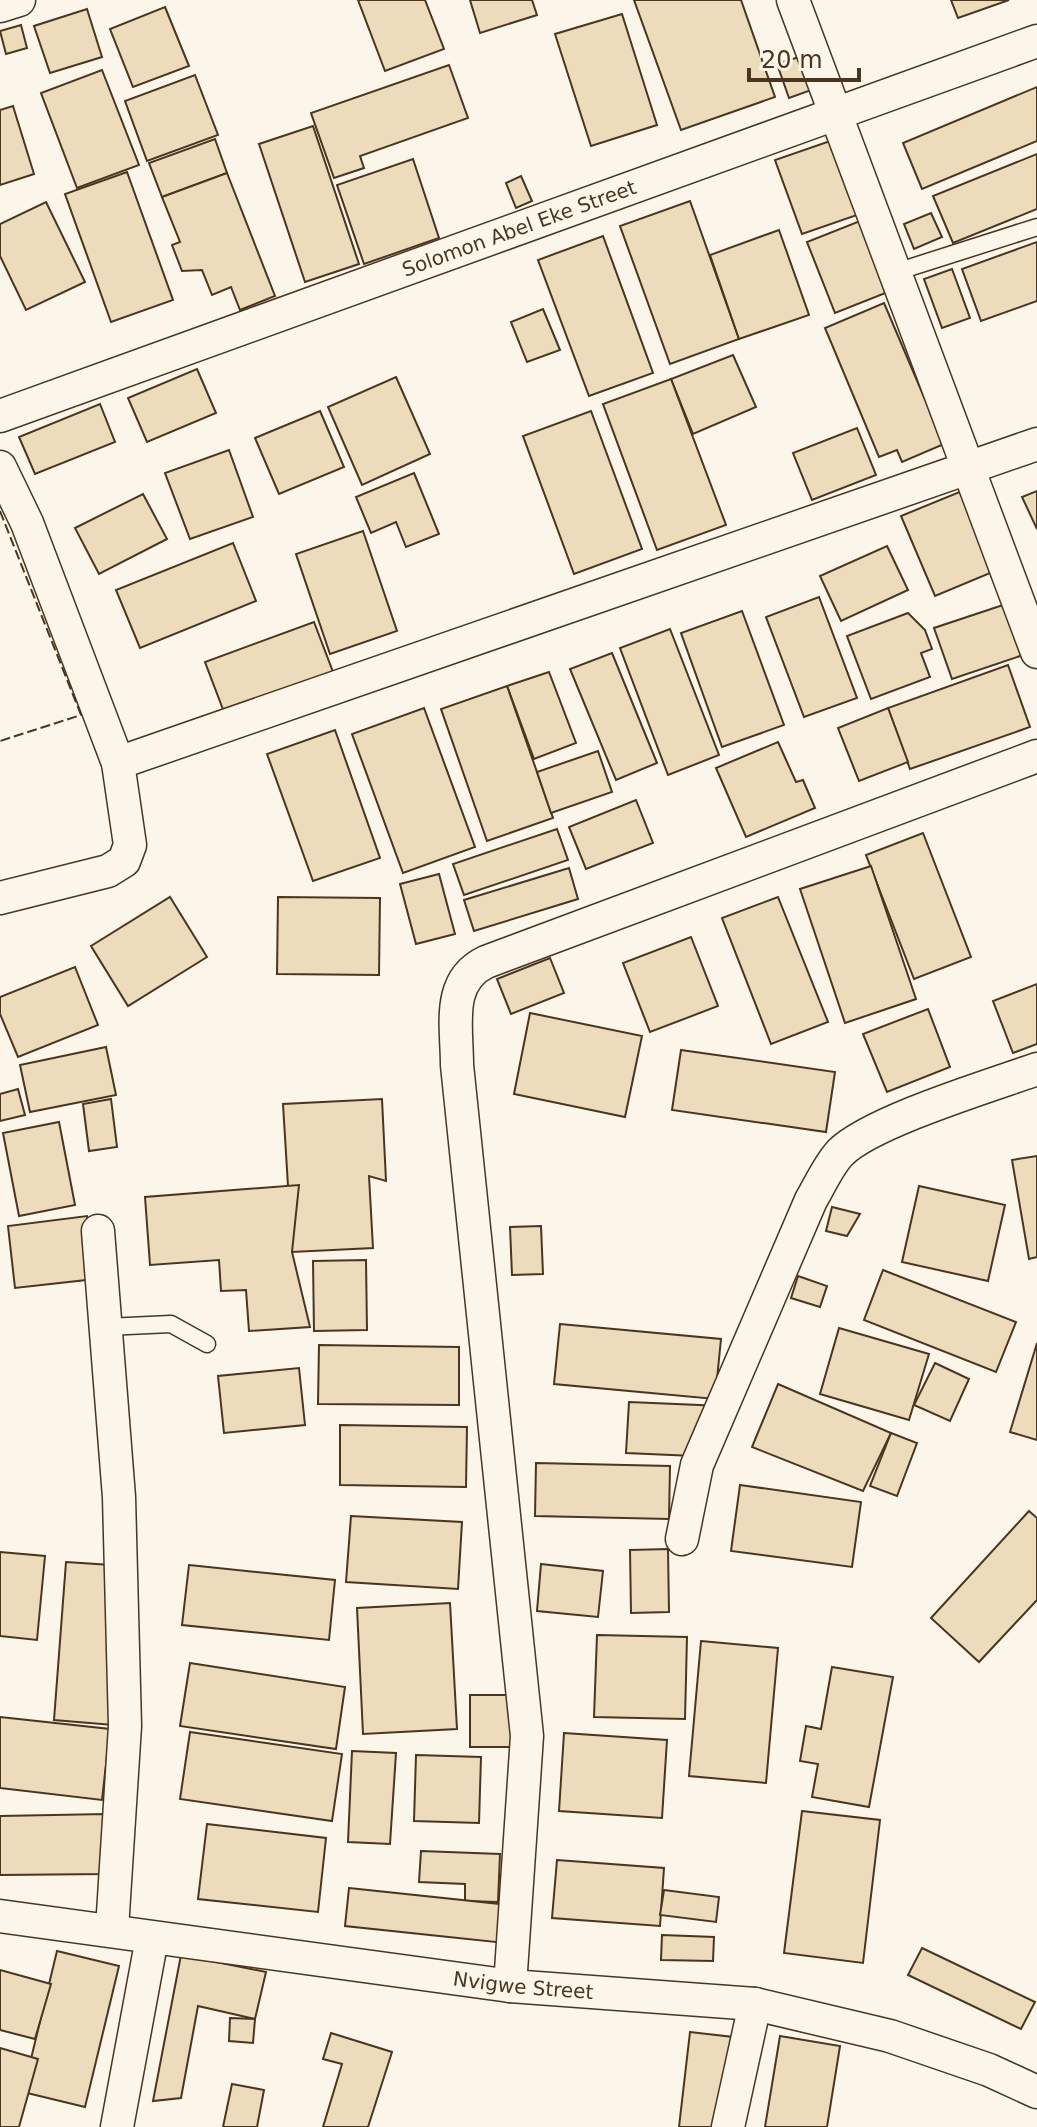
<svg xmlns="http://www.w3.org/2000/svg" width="1037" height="2127" viewBox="0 0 1037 2127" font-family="'DejaVu Sans',sans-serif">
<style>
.building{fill:#ecdcbc;stroke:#4a3520;stroke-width:2}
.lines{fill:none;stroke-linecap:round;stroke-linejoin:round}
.lane-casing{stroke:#4a3520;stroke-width:19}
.street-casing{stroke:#4a3520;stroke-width:35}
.lane{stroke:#fbf6e9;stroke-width:16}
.street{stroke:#fbf6e9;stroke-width:32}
.fence{stroke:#4a3520;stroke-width:2;stroke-dasharray:10 4;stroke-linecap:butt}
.labels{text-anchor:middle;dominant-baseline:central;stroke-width:6;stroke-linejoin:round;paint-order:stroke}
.street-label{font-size:20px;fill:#4a3520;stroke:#fbf6e9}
</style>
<rect width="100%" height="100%" fill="#fbf6e9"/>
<g class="building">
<path d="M358,0H425L444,49L385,71Z"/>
<path d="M470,0H532L537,15L480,33Z"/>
<path d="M634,0H741L775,97L681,130Z"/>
<path d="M951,0H1009L958,18Z"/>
<path d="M165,7L189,66L133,87L110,29Z"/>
<path d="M87,9L102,57L50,73L34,26Z"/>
<path d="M622,14L657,125L591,146L555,34Z"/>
<path d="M21,25L27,48L6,54L0,31Z"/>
<path d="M805,55L817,88L789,98L777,64Z"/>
<path d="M449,65L468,118L360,156L364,168L334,178L311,113Z"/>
<path d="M102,70L139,165L77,188L41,93Z"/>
<path d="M195,75L218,135L147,161L125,101Z"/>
<path d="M1037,87V141L922,189L903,143Z"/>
<path d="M13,106L34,174L0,185V110Z"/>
<path d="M313,126L359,264L305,282L259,144Z"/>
<path d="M215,139L227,173L162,197L149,163Z"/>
<path d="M833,140L860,214L802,234L775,160Z"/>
<path d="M1037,154V209L953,243L933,196Z"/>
<path d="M413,159L439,238L364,264L337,185Z"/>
<path d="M127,172L173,300L111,322L65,194Z"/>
<path d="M227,173L275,296L240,310L231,287L212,295L202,270L182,271L172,245L180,242L162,197Z"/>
<path d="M521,176L532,201L516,208L506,183Z"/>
<path d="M690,201L739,339L670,364L620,226Z"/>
<path d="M46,202L85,282L26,310L0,256V224Z"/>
<path d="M931,213L942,237L914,249L904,224Z"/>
<path d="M860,221L888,292L835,313L807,242Z"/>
<path d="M779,230L809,315L739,339L710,255Z"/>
<path d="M603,236L653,373L589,396L538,260Z"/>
<path d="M1037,242V301L981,321L962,269Z"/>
<path d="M952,269L970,318L942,328L924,279Z"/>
<path d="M884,303L944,444L902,462L897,450L879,457L825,328Z"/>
<path d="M543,309L560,350L527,362L511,322Z"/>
<path d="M733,355L756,407L693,434L671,379Z"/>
<path d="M197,369L216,413L147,442L128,398Z"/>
<path d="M396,377L430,454L362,485L328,407Z"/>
<path d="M671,379L726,525L657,550L603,404Z"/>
<path d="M100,404L115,442L35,474L19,437Z"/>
<path d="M320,411L344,467L279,494L255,438Z"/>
<path d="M591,411L642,549L574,574L523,436Z"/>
<path d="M857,428L876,475L812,500L793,453Z"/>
<path d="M229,450L253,517L190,539L165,473Z"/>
<path d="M414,473L439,534L406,547L396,522L371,533L356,497Z"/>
<path d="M962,491L995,571L935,596L901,516Z"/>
<path d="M1037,491V529L1022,497Z"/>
<path d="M143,494L167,539L99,574L75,528Z"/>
<path d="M363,531L397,631L330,654L296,554Z"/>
<path d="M233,543L256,601L140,648L116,590Z"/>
<path d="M887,546L908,590L841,621L820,576Z"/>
<path d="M819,597L857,698L804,717L766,617Z"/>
<path d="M1009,603L1026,654L952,679L934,628Z"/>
<path d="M742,611L784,725L722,747L681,633Z"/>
<path d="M908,613L925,630L932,649L921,653L930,677L871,699L847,636Z"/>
<path d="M314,622L333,672L224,712L205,662Z"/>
<path d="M670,629L719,755L668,775L620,648Z"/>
<path d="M612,653L657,763L616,780L570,669Z"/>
<path d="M1008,665L1030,727L910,769L888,708Z"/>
<path d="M549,672L576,743L534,759L507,686Z"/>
<path d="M507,686L553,818L487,841L441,709Z"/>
<path d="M424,708L475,847L403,873L352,734Z"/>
<path d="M888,708L908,762L859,781L838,728Z"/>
<path d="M335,730L380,858L313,881L267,754Z"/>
<path d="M778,742L796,782L803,780L815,808L746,837L716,768Z"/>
<path d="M598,751L612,792L551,813L537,772Z"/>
<path d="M636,800L653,843L586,869L569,827Z"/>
<path d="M557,829L568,860L464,895L453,864Z"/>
<path d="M923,833L971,957L914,979L866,855Z"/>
<path d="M871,866L916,999L845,1023L800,889Z"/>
<path d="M569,868L578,899L474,931L464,900Z"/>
<path d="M439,874L455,934L416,944L400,884Z"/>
<path d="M170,897L207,957L128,1006L91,946Z"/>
<path d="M278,897L380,898L379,975L277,974Z"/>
<path d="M778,897L828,1022L771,1044L722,918Z"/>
<path d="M691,937L718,1006L650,1032L623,963Z"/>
<path d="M550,958L564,993L511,1014L497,979Z"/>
<path d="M75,967L98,1025L18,1057L0,1014V997Z"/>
<path d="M1037,984V1044L1013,1053L993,1001Z"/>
<path d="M928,1009L950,1067L887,1092L863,1034Z"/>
<path d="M530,1013L642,1036L625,1117L514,1094Z"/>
<path d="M106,1047L116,1095L30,1112L20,1065Z"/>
<path d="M681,1050L835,1072L826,1132L672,1110Z"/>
<path d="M18,1089L25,1115L0,1121V1094Z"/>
<path d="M111,1099L117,1147L89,1151L83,1104Z"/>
<path d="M382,1099L386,1181L369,1176L373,1248L292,1252L283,1104Z"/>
<path d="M59,1122L75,1205L19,1216L3,1133Z"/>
<path d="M1037,1156V1257L1029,1259L1012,1160Z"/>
<path d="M299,1185L292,1252L310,1327L249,1331L246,1290L221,1291L219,1260L150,1265L145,1197Z"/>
<path d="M919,1186L1005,1205L988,1281L902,1262Z"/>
<path d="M832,1207L860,1214L847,1236L826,1231Z"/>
<path d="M87,1216L95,1279L15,1288L8,1226Z"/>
<path d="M541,1226L543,1274L512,1275L510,1227Z"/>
<path d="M366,1260L367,1330L314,1331L313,1261Z"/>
<path d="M883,1270L1016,1322L996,1372L864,1320Z"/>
<path d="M798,1276L827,1286L820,1307L791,1298Z"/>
<path d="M560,1324L721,1339L715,1399L554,1384Z"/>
<path d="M839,1328L929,1354L909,1420L820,1394Z"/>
<path d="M1037,1343V1440L1010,1432Z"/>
<path d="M319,1345L459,1347V1405L318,1404Z"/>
<path d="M935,1363L969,1379L950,1421L914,1405Z"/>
<path d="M299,1368L305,1425L224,1433L218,1376Z"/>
<path d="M778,1384L891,1433L863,1491L752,1447Z"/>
<path d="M629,1402L722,1406L694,1456L626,1453Z"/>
<path d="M340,1425L467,1427L466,1487L340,1485Z"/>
<path d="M891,1433L917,1443L897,1496L870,1486Z"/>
<path d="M536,1463L670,1466L669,1519L535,1516Z"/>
<path d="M740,1485L861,1502L852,1567L731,1551Z"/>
<path d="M1029,1511L1037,1518V1600L979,1662L931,1618Z"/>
<path d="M351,1516L462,1522L458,1589L346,1582Z"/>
<path d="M668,1549L669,1612L631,1613L630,1550Z"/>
<path d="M0,1552L45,1556L37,1640L0,1636Z"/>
<path d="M66,1562L126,1566L113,1725L54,1720Z"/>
<path d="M541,1564L603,1571L598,1617L537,1611Z"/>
<path d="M189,1565L335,1580L329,1640L182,1625Z"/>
<path d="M450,1603L457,1729L363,1734L357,1608Z"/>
<path d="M597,1635L687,1637L685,1719L594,1717Z"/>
<path d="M701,1641L778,1648L766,1783L689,1776Z"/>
<path d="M190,1663L345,1687L336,1749L180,1726Z"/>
<path d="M832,1667L893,1677L869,1807L812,1797L818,1764L800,1761L806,1726L821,1729Z"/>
<rect x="470" y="1695" width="45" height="52"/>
<path d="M0,1717L110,1729L102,1800L0,1788Z"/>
<path d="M190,1732L342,1754L332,1821L180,1799Z"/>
<path d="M564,1733L667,1740L662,1818L559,1811Z"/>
<path d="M352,1751L396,1753L390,1844L348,1842Z"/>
<path d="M416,1755L481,1757L479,1823L414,1821Z"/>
<path d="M802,1811L880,1820L863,1963L784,1953Z"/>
<path d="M106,1814L107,1874L0,1875V1816Z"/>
<path d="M207,1824L326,1838L318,1912L198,1899Z"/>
<path d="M421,1851L500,1854L498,1902L465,1901V1884L419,1882Z"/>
<path d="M557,1860L664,1868L660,1926L552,1918Z"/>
<path d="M349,1888L509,1905L505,1943L345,1926Z"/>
<path d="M664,1890L719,1897L716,1922L660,1915Z"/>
<path d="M662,1935L714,1937L713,1961L661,1960Z"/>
<path d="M922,1948L1035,2002L1021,2029L908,1975Z"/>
<path d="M57,1951L119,1966L85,2107L23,2092Z"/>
<path d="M181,1955L266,1972L255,2019L198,2006L181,2098L153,2101Z"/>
<path d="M0,1970L51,1984L35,2039L0,2030Z"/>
<path d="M230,2018L255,2019L253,2043L229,2041Z"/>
<path d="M690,2032L733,2037L722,2127H679Z"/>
<path d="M331,2033L392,2052L368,2127H323L342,2064L323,2059Z"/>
<path d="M780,2036L840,2046L827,2127H765Z"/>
<path d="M0,2048L38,2059L19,2127H0Z"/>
<path d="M232,2084L264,2090L257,2127H223Z"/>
</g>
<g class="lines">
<defs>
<g id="lane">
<path d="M893,273L1037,227"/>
<path d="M106,1327L171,1324L207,1344"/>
</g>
<g id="street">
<path d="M793,0L1037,652"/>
<path d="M0,6L19,0"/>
<path id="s1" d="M0,416L1037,41"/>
<path d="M0,467L27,523L118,763L130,845L124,861L108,871L0,898"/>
<path d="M118,763L1037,444"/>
<path d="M98,1231L119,1497L125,1726L112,1929"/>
<path d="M682,1539L697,1465L811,1200C820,1185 828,1166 840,1153C870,1122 992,1085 1037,1069"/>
<path id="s2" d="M0,1916L510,1986L755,2004L890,2036L989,2070L1037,2092"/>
<path d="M510,1986L527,1736L457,1065C457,1026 446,981 486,962L1037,756"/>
<path d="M117,2127L152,1938"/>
<path d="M728,2127L755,2004"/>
</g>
</defs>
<use href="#lane" class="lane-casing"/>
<use href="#street" class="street-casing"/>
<use href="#lane" class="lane"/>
<use href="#street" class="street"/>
<path class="fence" d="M0,511L81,715L0,741"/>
</g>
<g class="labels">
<g class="street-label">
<text stroke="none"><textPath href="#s1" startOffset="552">Solomon Abel Eke Street</textPath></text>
<text stroke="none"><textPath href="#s2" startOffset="528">Nvigwe Street</textPath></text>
</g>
</g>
<path d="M749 68v12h110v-12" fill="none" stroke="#4a3520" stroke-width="4"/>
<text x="761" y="68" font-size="24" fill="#4a3520" stroke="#fbf6e9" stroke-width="6" paint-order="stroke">20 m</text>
</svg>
